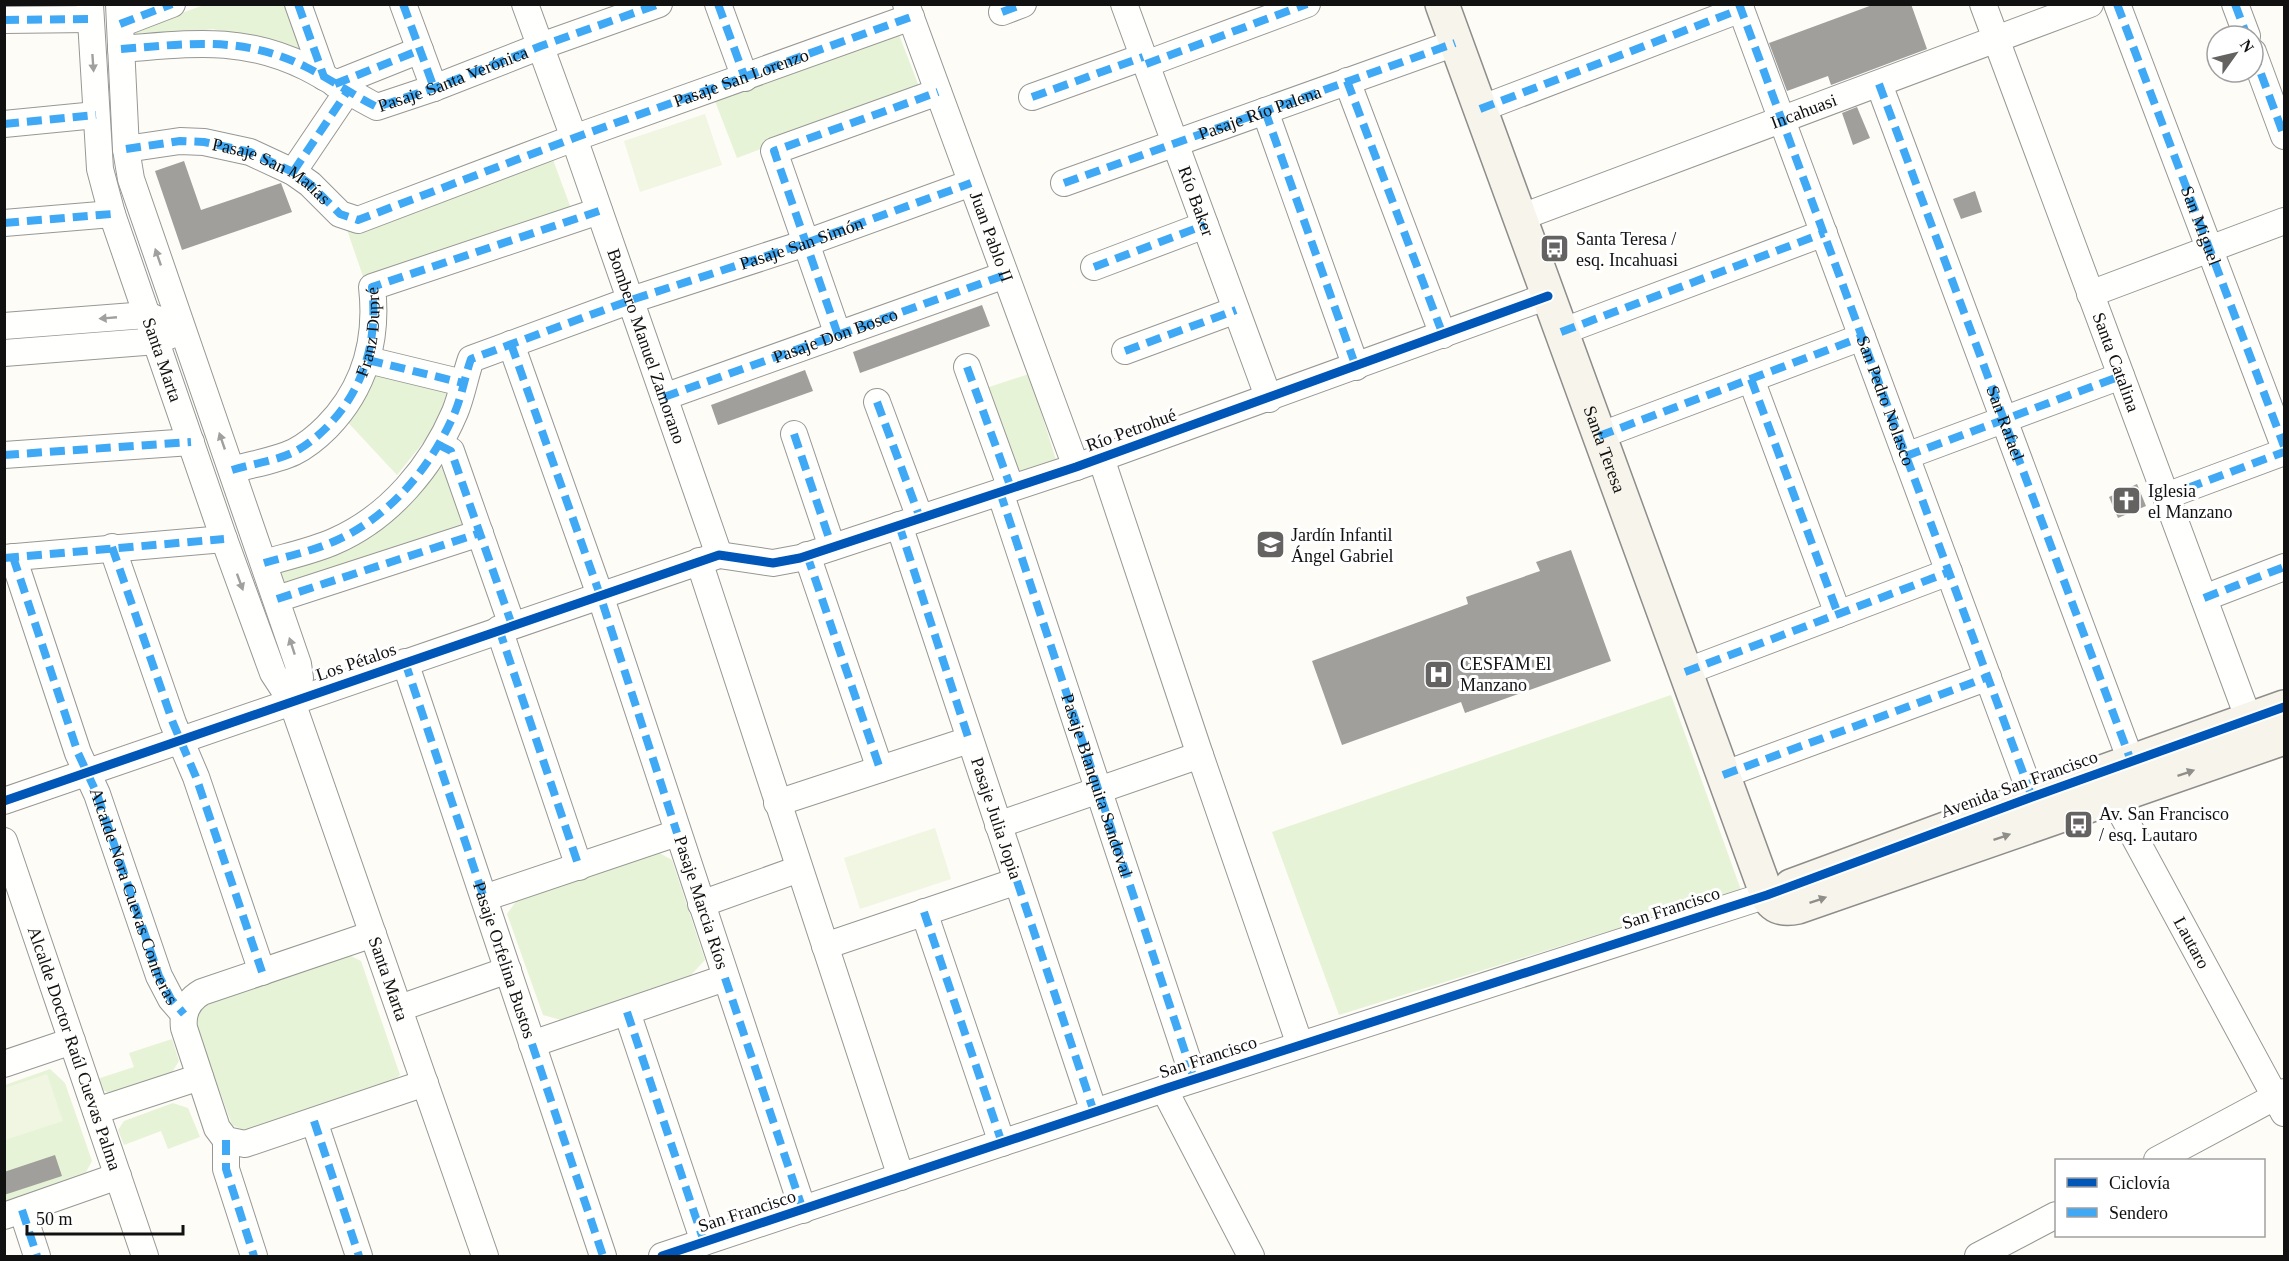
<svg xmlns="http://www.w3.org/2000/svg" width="2289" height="1261" viewBox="0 0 2289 1261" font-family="'Times New Roman',serif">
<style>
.green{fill:#e7f3d7}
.pitch{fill:#f0f6e1}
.building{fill:#a19f9c}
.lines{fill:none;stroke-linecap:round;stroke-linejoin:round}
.street-casing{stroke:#979795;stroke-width:28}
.secondary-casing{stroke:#8e8d8b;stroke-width:36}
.street{stroke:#fffffe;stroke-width:26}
.secondary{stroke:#f6f4eb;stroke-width:33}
.quiet{stroke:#3fa9f5;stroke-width:8;stroke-dasharray:15 8;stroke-linecap:butt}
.cycleway-casing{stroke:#fff;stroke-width:13}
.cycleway{stroke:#0057b8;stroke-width:9}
.oneway{fill:#a0a09f}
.oneway2{fill:#8f8e89}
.labels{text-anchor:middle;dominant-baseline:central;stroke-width:6;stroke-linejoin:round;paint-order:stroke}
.street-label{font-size:18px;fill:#111;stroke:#fff}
.poi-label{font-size:18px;fill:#111;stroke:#fff;text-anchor:start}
</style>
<rect width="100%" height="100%" fill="#fdfcf7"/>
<g class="green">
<path d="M204,5H285L307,61L277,45L213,29L135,39L134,30Z"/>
<path d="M896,27L920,89L737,158L713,96Z"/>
<path d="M552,157L572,211L365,282L347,230Z"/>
<path d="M374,367L450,390L430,434L397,475L342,416Z"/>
<path d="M1029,374L1057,463L1014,477L986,388Z"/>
<path d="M444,465L465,529L286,586L278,573L361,540L415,495Z"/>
<path d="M1671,695L1741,890L1339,1015L1272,832Z"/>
<path d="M656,851L672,860L705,960L691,975L561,1020L543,1015L507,914L517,900Z"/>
<path d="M349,955L361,961L400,1075L386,1086L248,1132L232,1125L193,1019L204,1004Z"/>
<path d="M172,1039L179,1061L171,1074L110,1094L100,1088L97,1079L134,1067L129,1053Z"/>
<path d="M50,1069L65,1083L92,1161L86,1172L5,1201V1085Z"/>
<path d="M173,1103L188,1108L200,1137L168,1149L161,1131L124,1145L118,1130L124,1121Z"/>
</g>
<g class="pitch">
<path d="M705,114L722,165L640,192L624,141Z"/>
<path d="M935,828L951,879L860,909L844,858Z"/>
<path d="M47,1074L63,1121L5,1140V1088Z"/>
</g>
<g class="building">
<path d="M1875,4H1911L1927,49L1831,85L1828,76L1787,91L1769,43Z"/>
<path d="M1857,107L1870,138L1853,145L1842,113Z"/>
<path d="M184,161L201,210L281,183L292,212L182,250L155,171Z"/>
<path d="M1975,191L1982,212L1961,219L1953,199Z"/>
<path d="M982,305L990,326L860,373L853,352Z"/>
<path d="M805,370L813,391L718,425L711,405Z"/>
<path d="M2137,484L2146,506L2118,518L2109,497Z"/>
<path d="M1571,550L1611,661L1465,713L1461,702L1342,745L1312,661L1468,604L1466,597L1540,571L1536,562Z"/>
<path d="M55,1155L62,1176L4,1195V1172Z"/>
</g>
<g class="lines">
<defs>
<g id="street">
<path id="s1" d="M90,4L100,169L112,214L224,539L273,673L292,702L485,1256"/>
<path d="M119,4L126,149L131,179L298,664L300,678L292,702"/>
<path d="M298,4L324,77"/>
<path d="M403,4L434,88"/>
<path id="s2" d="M525,4L574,138L719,555"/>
<path d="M718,4L745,78"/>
<path id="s3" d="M906,4L1076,467"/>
<path id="s4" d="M1124,4L1269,399"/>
<path d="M1739,4L2032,797"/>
<path id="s5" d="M1983,4L2249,720"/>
<path id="s6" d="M2117,4L2284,446"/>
<path d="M2235,4L2247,36"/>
<path d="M1002,12L1023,4"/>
<path d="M4,20L90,19"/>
<path d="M120,24L172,4"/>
<path d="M121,49C189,44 241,35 306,67C330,79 353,95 377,107L434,88L541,46L659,4"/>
<path d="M2253,52L2284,136"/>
<path d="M1146,64L1307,4"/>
<path d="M1347,81L1443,335"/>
<path d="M335,84L420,50"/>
<path id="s7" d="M1879,84L2131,761"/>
<path d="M1032,97L1143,57"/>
<path d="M1480,109L1741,9"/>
<path d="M1265,111L1356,367"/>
<path d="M4,124L96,115"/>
<path id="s8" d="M126,149L180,141L204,142L250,152L293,172L310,184L340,214L358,220L574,138L911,17"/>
<path d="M293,172L347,92"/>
<path d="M1064,183L1455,43"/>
<path id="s9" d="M1519,218L2090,4"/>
<path d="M4,223L112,214"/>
<path d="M1094,267L1205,225"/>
<path d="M2090,294L2284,221"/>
<path d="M4,326L147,315L162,321"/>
<path d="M1561,332L1824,233"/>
<path d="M838,335L774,151L938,92"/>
<path id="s10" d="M511,344L600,595L803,1210"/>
<path d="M1125,351L1236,310"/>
<path d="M4,353L157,341L171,335"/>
<path d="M368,360L463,383"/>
<path d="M967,367L1011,488"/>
<path d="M1751,379L1838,614"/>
<path id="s11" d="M664,397L1005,275"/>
<path d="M877,402L920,518"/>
<path d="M794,434L832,547"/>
<path d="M1599,436L1862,337"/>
<path d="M439,445L451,451L512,625"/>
<path d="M4,455L191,442"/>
<path d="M1906,456L2121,376"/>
<path d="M1101,458L1200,755L1300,1045"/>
<path id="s12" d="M232,470C252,464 275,461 294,452C306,446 318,436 327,427C365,388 378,339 372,287L599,211"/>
<path id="s13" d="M1000,492L1194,1079"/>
<path d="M2166,496L2284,452"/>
<path id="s14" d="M899,525L1094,1112"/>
<path d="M112,547L173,723L196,777L262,972"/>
<path d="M807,555L880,769"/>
<path id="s15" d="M13,557L78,753L97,794L159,976L171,999L184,1014"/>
<path d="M4,558L224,539"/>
<path d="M699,561L901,1177"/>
<path id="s16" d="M264,563C288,556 313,551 335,541C390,517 432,466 455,412C462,395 465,376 471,359L631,300L806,243L971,183"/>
<path d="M2204,598L2284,567"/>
<path d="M277,599L480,533"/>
<path d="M499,629L579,867"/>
<path id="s17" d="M405,662L603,1256"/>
<path d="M1685,672L1949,572"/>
<path d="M1723,775L1988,677"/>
<path id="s18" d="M2104,781L2284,1113"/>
<path d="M4,801L719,555L773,563L800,558L1076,467L1548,296"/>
<path d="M777,803L969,740"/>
<path d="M998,825L1200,755"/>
<path id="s19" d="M4,841L145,1256"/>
<path d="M484,898L677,833"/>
<path d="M701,904L799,869"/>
<path d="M924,912L1002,1143"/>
<path d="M373,934L202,992C188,1000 182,1012 184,1028L217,1128L226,1140L245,1144L425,1083"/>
<path d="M825,946L1017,881"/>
<path d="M400,1008L508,970"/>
<path d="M627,1012L704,1242"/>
<path d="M532,1044L725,978"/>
<path d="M4,1064L72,1041"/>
<path d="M1164,1089L1251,1256"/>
<path d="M96,1111L200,1077"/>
<path d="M314,1121L359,1256"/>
<path d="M226,1140V1169L254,1256"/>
<path d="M2157,1160L2284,1092"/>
<path d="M22,1210L37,1256"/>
<path d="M4,1216L118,1176"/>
<path d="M662,1256L1164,1089L1767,895"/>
<path d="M1978,1256L2056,1215"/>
</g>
<g id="secondary">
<path id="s20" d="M1442,4L1767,895C1774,909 1784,910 1798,907L2284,738"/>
<path d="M1791,886L2032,797L2284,707"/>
</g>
</defs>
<use href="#street" class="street-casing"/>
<use href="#secondary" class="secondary-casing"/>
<use href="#street" class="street"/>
<use href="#secondary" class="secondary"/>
<g class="quiet">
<path d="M298,4L324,77"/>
<path d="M403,4L434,88"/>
<path d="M718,4L745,78"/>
<path id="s21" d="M1739,4L2032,797"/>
<path d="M2117,4L2284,446"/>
<path d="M2235,4L2247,36"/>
<path d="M1002,12L1023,4"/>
<path d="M4,20L90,19"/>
<path d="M120,24L172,4"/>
<path id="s22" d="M121,49C189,44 241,35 306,67C330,79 353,95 377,107L434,88L541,46L659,4"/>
<path d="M2253,52L2284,136"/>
<path d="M1146,64L1307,4"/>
<path d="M1347,81L1443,335"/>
<path d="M335,84L420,50"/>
<path d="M1879,84L2131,761"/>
<path d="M1032,97L1143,57"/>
<path d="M1480,109L1741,9"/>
<path d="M1265,111L1356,367"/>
<path d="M4,124L96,115"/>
<path d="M126,149L180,141L204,142L250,152L293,172L310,184L340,214L358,220L574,138L911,17"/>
<path d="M293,172L347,92"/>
<path id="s23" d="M1064,183L1455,43"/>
<path d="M4,223L112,214"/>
<path d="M1094,267L1205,225"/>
<path d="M1561,332L1824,233"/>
<path d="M838,335L774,151L938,92"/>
<path d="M511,344L600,595L677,833"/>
<path d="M1125,351L1236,310"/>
<path d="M368,360L463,383"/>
<path d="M967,367L1011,488"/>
<path d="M1751,379L1838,614"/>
<path d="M664,397L1005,275"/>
<path d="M877,402L920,518"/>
<path d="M794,434L832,547"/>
<path d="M1599,436L1862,337"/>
<path d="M439,445L451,451L512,625"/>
<path d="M4,455L191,442"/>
<path d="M1906,456L2121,376"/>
<path d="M232,470C252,464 275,461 294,452C306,446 318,436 327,427C365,388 378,339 372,287L599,211"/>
<path d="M1000,492L1194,1079"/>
<path d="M2166,496L2284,452"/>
<path d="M899,525L969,740"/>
<path d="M112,547L173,723L196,777L262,972"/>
<path d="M807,555L880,769"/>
<path d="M13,557L78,753L97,794L159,976L171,999L184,1014"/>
<path d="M4,558L224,539"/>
<path d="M264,563C288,556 313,551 335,541C390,517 432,466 455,412C462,395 465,376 471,359L631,300L806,243L971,183"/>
<path d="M2204,598L2284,567"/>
<path d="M277,599L480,533"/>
<path d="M499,629L579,867"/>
<path d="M405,662L484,898"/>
<path d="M1685,672L1949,572"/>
<path d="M1723,775L1988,677"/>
<path d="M1017,881L1094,1112"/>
<path d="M924,912L1002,1143"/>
<path d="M725,978L803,1210"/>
<path d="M627,1012L704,1242"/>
<path d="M532,1044L603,1256"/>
<path d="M314,1121L359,1256"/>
<path d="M226,1140V1169L254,1256"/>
<path d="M22,1210L37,1256"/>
</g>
<defs>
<g id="cycleway">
<path d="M4,801L719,555L773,563L800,558L1076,467L1548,296"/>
<path d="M662,1256L1164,1089L1767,895L2032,797L2284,707"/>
</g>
</defs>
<use href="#cycleway" class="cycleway-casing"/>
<use href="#cycleway" class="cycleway"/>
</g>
<defs><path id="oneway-solid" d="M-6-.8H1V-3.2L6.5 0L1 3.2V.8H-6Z" transform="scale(1.5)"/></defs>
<g class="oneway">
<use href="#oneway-solid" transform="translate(93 63) rotate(86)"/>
<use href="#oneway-solid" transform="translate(158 257) rotate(-109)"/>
<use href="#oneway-solid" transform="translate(108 318) rotate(175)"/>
<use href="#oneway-solid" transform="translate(222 441) rotate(-109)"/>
<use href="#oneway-solid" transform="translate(240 582) rotate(70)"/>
<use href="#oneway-solid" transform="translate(292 646) rotate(-108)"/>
</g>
<g class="oneway2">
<use href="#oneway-solid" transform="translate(2186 773) rotate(-19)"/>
<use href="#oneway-solid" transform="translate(2002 837) rotate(-19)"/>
<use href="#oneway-solid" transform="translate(1818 900) rotate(-19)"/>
</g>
<defs>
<symbol id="bus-square" viewBox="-11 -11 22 22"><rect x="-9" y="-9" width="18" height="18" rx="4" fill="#646362" stroke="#fff"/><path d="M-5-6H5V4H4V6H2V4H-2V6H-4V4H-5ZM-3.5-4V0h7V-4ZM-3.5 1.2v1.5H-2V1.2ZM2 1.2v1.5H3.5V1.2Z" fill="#fff"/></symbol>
<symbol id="church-square" viewBox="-11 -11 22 22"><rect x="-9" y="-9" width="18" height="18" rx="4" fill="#646362" stroke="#fff"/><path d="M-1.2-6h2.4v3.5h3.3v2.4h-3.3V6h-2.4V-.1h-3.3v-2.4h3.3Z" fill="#fff"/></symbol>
<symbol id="school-square" viewBox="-11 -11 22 22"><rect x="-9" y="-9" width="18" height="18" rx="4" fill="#646362" stroke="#fff"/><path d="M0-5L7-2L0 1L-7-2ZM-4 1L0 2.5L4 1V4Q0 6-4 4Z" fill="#fff"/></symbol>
<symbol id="hospital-square" viewBox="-11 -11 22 22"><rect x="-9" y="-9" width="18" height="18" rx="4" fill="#646362" stroke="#fff"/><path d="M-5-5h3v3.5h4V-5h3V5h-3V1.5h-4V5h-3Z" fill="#fff"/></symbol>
</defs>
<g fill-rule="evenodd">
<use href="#bus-square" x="1538" y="232" width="33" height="33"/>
<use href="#church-square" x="2110" y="484" width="33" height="33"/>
<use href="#school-square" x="1254" y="528" width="33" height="33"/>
<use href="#hospital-square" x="1422" y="658" width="33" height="33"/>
<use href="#bus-square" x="2062" y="808" width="33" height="33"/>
</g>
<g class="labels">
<g class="street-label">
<text stroke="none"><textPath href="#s22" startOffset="351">Pasaje Santa Verónica</textPath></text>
<text stroke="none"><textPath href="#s8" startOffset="664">Pasaje San Lorenzo</textPath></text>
<text stroke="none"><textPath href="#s9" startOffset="304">Incahuasi</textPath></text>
<text stroke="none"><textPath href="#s23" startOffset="208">Pasaje Río Palena</textPath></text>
<text stroke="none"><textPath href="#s8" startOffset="153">Pasaje San Matías</textPath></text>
<text stroke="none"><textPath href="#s4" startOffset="210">Río Baker</textPath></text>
<text stroke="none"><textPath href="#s6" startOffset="237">San Miguel</textPath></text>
<text stroke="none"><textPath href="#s3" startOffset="248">Juan Pablo II</textPath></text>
<text stroke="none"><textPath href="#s16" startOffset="660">Pasaje San Simón</textPath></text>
<text stroke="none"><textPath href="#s12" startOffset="213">Franz Dupré</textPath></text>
<text stroke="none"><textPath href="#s11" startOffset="182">Pasaje Don Bosco</textPath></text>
<text stroke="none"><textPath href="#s2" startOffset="363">Bombero Manuel Zamorano</textPath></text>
<text stroke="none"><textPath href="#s1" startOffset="366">Santa Marta</textPath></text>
<text stroke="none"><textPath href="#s5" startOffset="382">Santa Catalina</textPath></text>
<text stroke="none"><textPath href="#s21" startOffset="423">San Pedro Nolasco</textPath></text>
<text stroke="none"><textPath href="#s7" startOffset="362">San Rafael</textPath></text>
<text transform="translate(1131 430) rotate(-20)">Río Petrohué</text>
<text stroke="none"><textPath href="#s20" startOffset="474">Santa Teresa</textPath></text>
<text transform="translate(356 662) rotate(-19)">Los Pétalos</text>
<text transform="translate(2019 784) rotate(-20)">Avenida San Francisco</text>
<text stroke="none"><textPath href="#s13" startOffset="309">Pasaje Blanquita Sandoval</textPath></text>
<text stroke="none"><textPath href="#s14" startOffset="309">Pasaje Julia Jopia</textPath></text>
<text stroke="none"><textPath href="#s15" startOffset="360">Alcalde Nora Cuevas Contreras</textPath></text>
<text stroke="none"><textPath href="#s10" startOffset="590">Pasaje Marcia Ríos</textPath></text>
<text transform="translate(1671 908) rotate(-18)">San Francisco</text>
<text stroke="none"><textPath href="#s18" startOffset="184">Lautaro</textPath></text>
<text stroke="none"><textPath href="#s17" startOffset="314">Pasaje Orfelina Bustos</textPath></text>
<text stroke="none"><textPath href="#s1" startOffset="1026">Santa Marta</textPath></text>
<text stroke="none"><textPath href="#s19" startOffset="219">Alcalde Doctor Raúl Cuevas Palma</textPath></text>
<text transform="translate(1208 1057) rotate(-18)">San Francisco</text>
<text transform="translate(747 1211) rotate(-18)">San Francisco</text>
</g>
<g class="poi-label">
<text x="1576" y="239">Santa Teresa /<tspan x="1576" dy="21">esq. Incahuasi</tspan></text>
<text x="2148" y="491">Iglesia<tspan x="2148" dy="21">el Manzano</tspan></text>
<text x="1291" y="535">Jardín Infantil<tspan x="1291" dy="21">Ángel Gabriel</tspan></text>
<text x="1460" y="664">CESFAM El<tspan x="1460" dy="21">Manzano</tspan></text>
<text x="2099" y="814">Av. San Francisco<tspan x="2099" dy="21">/ esq. Lautaro</tspan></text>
</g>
</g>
<rect width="2289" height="1261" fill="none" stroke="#111111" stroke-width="12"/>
<rect x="2055" y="1159" width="210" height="78" fill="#ffffff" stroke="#a0a0a0" stroke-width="1.5"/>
<rect x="2067" y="1178" width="30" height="9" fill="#0057b8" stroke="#a0a0a0" stroke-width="1.5"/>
<text x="2109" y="1189" font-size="18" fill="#111111">Ciclovía</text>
<rect x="2067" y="1208" width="30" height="9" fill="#3fa9f5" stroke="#a0a0a0" stroke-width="1.5"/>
<text x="2109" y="1219" font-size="18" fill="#111111">Sendero</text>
<g transform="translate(2235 54) rotate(56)"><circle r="28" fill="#ffffff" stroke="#a0a0a0" stroke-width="1.5"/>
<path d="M0-4.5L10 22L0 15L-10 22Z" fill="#646362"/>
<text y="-9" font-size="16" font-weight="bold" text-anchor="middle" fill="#111111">N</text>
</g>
<path d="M27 1225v9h156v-9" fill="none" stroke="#111111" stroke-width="3"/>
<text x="36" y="1225" font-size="18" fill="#111111" stroke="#ffffff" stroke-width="4.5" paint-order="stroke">50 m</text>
</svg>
